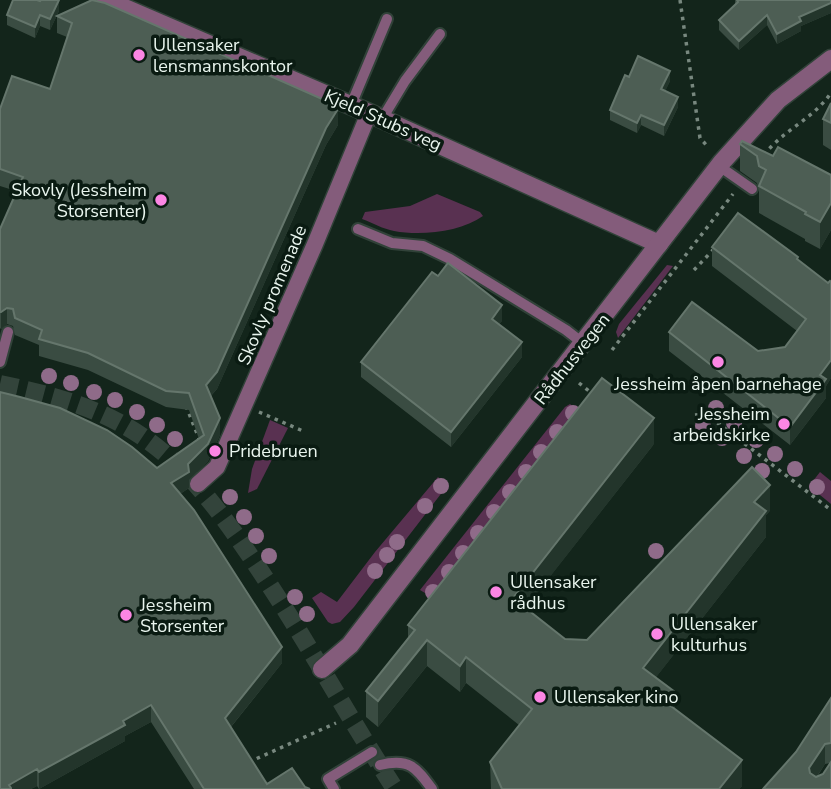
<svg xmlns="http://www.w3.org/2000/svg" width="831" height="789" viewBox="0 0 831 789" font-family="'Nunito Sans',sans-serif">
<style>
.green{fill:#593151}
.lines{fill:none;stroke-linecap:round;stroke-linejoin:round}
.minor-tunnel{stroke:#33443b;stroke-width:18;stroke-dasharray:18 9;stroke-linecap:butt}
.service-casing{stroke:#314239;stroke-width:14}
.pedestrian-casing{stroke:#314239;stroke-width:19}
.minor-casing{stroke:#314239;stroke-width:21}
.path{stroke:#78887f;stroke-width:3.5;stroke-dasharray:3.5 5;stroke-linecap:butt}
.service{stroke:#845c7b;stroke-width:10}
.pedestrian{stroke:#845c7b;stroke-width:16}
.minor{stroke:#845c7b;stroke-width:18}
.path-bridge{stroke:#78887f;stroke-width:3.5;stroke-dasharray:3.5 5;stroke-linecap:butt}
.tree{fill:#8f6b89}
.wall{fill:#3a4c42;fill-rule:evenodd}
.shaded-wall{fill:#23352b}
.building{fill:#4d5e54;stroke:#65766c;stroke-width:2}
.poi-dot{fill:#fc86e4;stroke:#0a1b12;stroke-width:2.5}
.labels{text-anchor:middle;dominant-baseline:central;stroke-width:7;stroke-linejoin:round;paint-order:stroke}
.poi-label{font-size:18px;fill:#e9f5ee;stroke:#0a1b12;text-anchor:start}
.street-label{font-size:18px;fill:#e9f5ee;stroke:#0a1b12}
</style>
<rect width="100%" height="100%" fill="#13251b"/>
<g class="green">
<path d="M437,194L480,212L483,216C461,232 421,236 394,231C383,229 373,223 362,219L365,212L410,206Z"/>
<path d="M667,265L673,266L618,338L616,332L619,324Z"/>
<path d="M570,404L578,410L440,602L420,590L565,407Z"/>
<path d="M270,420L288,428L257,489L248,493L252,469Z"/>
<path d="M820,472L831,481V504L809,486Z"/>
<path d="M438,477L447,486L354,607L340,622L332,624L328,622L312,598L321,592L337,602L375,552Z"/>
</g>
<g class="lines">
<path class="minor-tunnel" d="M0,384C51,395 99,407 143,437C191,470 223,516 255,563C305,637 347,715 395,789"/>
<defs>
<g id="service">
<path d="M351,105L387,19"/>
<path d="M382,119L405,81L440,34"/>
<path d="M719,166L752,189"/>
<path d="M358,229L392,243L423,246L450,259L566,330L584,344"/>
<path d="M0,362L8,332"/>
<path d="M380,765C409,758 416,767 432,789"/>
<path d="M334,789L328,779L372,752"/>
</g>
<path id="pedestrian" d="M198,484L217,467L315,244L369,113"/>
<g id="minor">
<path d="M106,0L369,113L659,244"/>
<path d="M322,669L350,645L722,162L778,100L831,59"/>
</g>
</defs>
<use href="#service" class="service-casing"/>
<use href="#pedestrian" class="pedestrian-casing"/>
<use href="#minor" class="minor-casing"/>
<g class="path">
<path d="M680,0L700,138L709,148"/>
<path d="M764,155C782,131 813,119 831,93"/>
<path d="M694,270L714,249"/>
<path d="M612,350L733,194"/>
<path d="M579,383L594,395"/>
<path d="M259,412L303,431"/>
<path d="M695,415L706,414L831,510"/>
<path d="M249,762L336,723"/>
</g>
<use href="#service" class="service"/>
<use href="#pedestrian" class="pedestrian"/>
<use href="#minor" class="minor"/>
<path class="path-bridge" d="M186,406L200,441"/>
</g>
<g class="tree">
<circle cx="49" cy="376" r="8"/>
<circle cx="71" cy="383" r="8"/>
<circle cx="94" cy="392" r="8"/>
<circle cx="115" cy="400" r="8"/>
<circle cx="716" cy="408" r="8"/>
<circle cx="137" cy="412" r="8"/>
<circle cx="573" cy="413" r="8"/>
<circle cx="734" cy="423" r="8"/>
<circle cx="157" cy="425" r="8"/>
<circle cx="703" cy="426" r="8"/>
<circle cx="557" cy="432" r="8"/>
<circle cx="722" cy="438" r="8"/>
<circle cx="175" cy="439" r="8"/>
<circle cx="756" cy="440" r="8"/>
<circle cx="541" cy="452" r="8"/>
<circle cx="775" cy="454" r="8"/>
<circle cx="744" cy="456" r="8"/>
<circle cx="795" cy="469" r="8"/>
<circle cx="762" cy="471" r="8"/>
<circle cx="526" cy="472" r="8"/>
<circle cx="441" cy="486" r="8"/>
<circle cx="817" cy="487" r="8"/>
<circle cx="510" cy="492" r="8"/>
<circle cx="230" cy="497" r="8"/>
<circle cx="425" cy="506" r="8"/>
<circle cx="494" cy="512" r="8"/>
<circle cx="244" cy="517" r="8"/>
<circle cx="478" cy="533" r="8"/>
<circle cx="256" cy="536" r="8"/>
<circle cx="397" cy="542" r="8"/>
<circle cx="656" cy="551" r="8"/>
<circle cx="463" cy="553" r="8"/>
<circle cx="387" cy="555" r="8"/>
<circle cx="269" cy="556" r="8"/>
<circle cx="375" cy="571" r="8"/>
<circle cx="449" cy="572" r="8"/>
<circle cx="433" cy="592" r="8"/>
<circle cx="295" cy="597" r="8"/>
<circle cx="307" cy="614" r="8"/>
</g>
<g class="wall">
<path d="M735,0H831V13L801,26V31L777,44L767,25L739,50L719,30V20L735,5Z"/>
<path d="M59,11L50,30L40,26L35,38L7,25V15Z"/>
<path d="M57,16L329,105L338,125L326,145L217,389L211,396L220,435L208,461L189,480V488L180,494L282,663L231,727L267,784L305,787L310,789H194L151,722L125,736V741L39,789L37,786L31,789H0L157,468L199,439L189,410L166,407L88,370L39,356V345L15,335L13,326L7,324L1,329L0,328V229L16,191L0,186V109L50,89L67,37L57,33Z"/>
<path d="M629,77L670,81L665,91L678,107L664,136L641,125L637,133L610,120V110Z"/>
<path d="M831,103V150L823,145V119Z"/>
<path d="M740,144L831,175V230L820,249L805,241V239L759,213V192L757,183L740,171Z"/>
<path d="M712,247L798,260L828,283L831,282V378L826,386V398L790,445L669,351V332L758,351L785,347L797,331L712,266Z"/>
<path d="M502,321L499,324L522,357L451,447L361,377V362Z"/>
<path d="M654,444L525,608L565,639L587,640L770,511L766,515V537L656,677L675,709L742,786L739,789H491L490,762L519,725L466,683L460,692L427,666L378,727L366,717V691L408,638V625Z"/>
<path d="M831,698V789H763L796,752ZM831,763L823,774L817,777L825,764Z"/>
</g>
<g class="shaded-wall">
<path d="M59,0V11L50,30V19Z"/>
<path d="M831,3V13L801,26V31L777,44V34L799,17Z"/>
<path d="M40,15V26L35,38V27Z"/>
<path d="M767,15V25L739,50V41Z"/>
<path d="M670,71V81L661,100V89Z"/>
<path d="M678,97V107L664,136V125Z"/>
<path d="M338,109V125L326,145L217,389L206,401V385L326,128Z"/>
<path d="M641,115V125L637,133V123Z"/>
<path d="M831,203V230L820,249V222Z"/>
<path d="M502,305V321L492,334V319Z"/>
<path d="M7,308V324L1,329V312Z"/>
<path d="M522,342V357L451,447V432Z"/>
<path d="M831,360V378L826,386V398L790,445V427L820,375Z"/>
<path d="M220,418V435L208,461L189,480V488L171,500V483L188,464Z"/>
<path d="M654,418V444L513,624V598Z"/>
<path d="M770,485V511L766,515V537L643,694V668L754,502Z"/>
<path d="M427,640V666L378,727V701Z"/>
<path d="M282,647V663L225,734V718Z"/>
<path d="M466,657V683L460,692V666Z"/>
<path d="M675,692V718L667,703Z"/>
<path d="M151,705V722L125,736V741L39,789V772L123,721Z"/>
<path d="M825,744V764L809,788V768Z"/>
<path d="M742,760V786L739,789H719Z"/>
<path d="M37,769V786L31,789H9V785Z"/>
</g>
<g class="building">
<path d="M13,0H37L40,1L41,0H59L50,19L40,15L35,27L7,15Z"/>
<path d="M92,0L105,3L329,102L328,104L338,109L326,128L217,372L206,385L220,418L208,444L188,464L189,472L171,483L194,510L282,647L225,718L267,784L292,768L305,787L310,789H204L151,705L123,721L125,725L39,772L37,769L9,785L11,788V789H0V392L20,397L60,408L107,430L132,447L157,468L204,435L189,393L166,391L88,353L39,339L42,330L15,318L13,309L7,308L1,312H0V229L23,177L0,169V109L12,76L50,89L72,23L57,16Z"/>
<path d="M737,0H831V3L799,17L801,21L777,34L767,15L739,41L719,20L738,2Z"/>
<path d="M638,56L670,71L661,89L678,97L664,125L641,115L637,123L610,110L625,75L629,77Z"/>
<path d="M831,103V123L823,119Z"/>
<path d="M742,141L773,156L778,147L831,175V203L820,222L805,214L806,212L759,186L766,170L759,166L757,156L740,144Z"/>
<path d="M738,213L798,257L797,259L828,283L830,281L831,282V360L820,375L826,379L790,427L669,332L692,302L758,351L785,347L806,319L712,247Z"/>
<path d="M448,263L502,305L492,319L522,342L451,432L361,362L432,272L438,276Z"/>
<path d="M602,378L654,418L513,598L565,639L587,640L752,467L770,485L754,502L766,511L643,668L675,692L667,703L742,760L719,789H502L490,762L532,709L466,657L460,666L427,640L378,701L366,691L415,630L408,625Z"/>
<path d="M831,698V743L825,744L809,768L810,773L816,777L823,774L831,762V789H763L796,752Z"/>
</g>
<g class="poi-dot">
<circle cx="139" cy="55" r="7"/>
<circle cx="161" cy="200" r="7"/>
<circle cx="718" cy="362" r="7"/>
<circle cx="784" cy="424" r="7"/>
<circle cx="215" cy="451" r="7"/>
<circle cx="496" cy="592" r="7"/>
<circle cx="126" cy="615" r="7"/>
<circle cx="657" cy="634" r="7"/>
<circle cx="540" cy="697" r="7"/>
</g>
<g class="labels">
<g class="poi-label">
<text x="153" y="45">Ullensaker<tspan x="153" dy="21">lensmannskontor</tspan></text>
<text x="147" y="190" text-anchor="end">Skovly (Jessheim<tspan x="147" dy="21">Storsenter)</tspan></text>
<text x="718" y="384" text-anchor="middle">Jessheim åpen barnehage</text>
<text x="770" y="414" text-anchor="end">Jessheim<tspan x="770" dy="21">arbeidskirke</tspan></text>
<text x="229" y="451">Pridebruen</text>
<text x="510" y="582">Ullensaker<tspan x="510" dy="21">rådhus</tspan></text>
<text x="140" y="605">Jessheim<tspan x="140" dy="21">Storsenter</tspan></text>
<text x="671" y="624">Ullensaker<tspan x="671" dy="21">kulturhus</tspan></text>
<text x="554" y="697">Ullensaker kino</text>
</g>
<g class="street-label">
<text transform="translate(383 120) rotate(24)">Kjeld Stubs veg</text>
<text transform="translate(272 295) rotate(-67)">Skovly promenade</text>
<text transform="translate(572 359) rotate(-52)">Rådhusvegen</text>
</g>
</g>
</svg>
